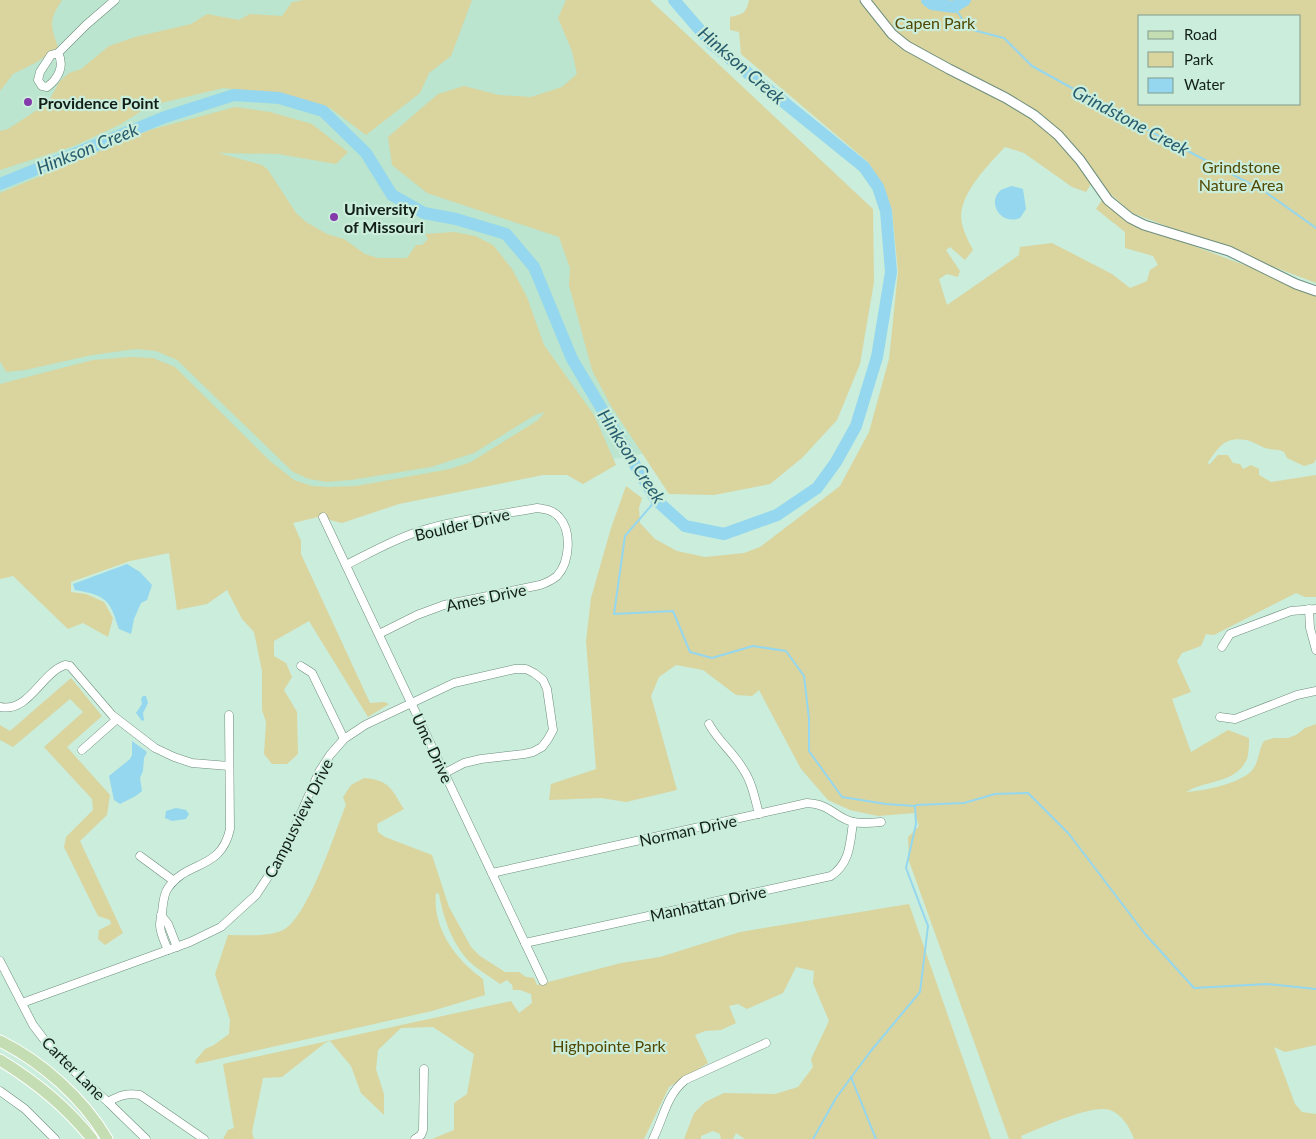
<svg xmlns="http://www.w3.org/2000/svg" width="1316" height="1139" viewBox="0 0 1316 1139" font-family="Lato,sans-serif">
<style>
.built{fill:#bbe5ce}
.green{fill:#dad49f;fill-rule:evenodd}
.water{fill:#94d7ee}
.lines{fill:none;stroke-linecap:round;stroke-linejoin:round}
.stream{stroke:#94d7ee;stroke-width:2}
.river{stroke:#94d7ee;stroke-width:12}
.minor-casing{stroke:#6d8e7d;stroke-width:9}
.tertiary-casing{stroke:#6d8e7d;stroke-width:11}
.primary-casing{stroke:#fff;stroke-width:13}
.minor{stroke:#fff;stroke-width:8}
.tertiary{stroke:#fff;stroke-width:9}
.primary{stroke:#c5ddb3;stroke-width:11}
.poi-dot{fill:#853aac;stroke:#cbeddb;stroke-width:2}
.labels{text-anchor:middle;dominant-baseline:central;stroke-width:4.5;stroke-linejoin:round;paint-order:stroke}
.park-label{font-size:16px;fill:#504700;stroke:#cbeddb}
.poi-label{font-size:16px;font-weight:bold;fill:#121f18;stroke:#cbeddb;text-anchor:start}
.street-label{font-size:16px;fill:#121f18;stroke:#cbeddb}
.water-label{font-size:18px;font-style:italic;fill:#265c6d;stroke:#cbeddb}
</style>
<rect width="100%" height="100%" fill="#cbeddb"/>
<path class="built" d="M0,0H586L750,434L0,571Z"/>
<g class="green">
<path d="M0,0H62C49,20 50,24 58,47L37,62L13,74L0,91Z"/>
<path d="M304,0H472L451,56L429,73L420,93L366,135L330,108L279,93L223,88L149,106L121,124L74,146L0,170V131L8,129L48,103L59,82L69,73L81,69L109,46L135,37L191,24L207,14L239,20L250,14L282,16L292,2Z"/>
<path d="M566,0H650L873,209L874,282L860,364L837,420L802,458L770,484L714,495L669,494L611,406L592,370L569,285L570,268L559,237L427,193L392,165L388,137L438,94L464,86L499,95L531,97L562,87L577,74L572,51L558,18Z"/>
<path d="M749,0H859L887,35L888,30L865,0H1316V283L1132,213L1099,184L1094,173L1041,124L1090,177L1091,184L1086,192L1072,187L1024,153L1005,147C988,165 955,198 962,224C964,233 969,242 973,250L965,260L950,247L946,250L960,271L958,277L947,274L939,279L947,305L1019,255L1020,247L1052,243L1112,274L1130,288L1147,281L1150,270L1158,265L1153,256L1125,248V232L1096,209L1102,200L1125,220L1316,292V459L1314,463L1304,466L1287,458L1284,452C1277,449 1271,450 1265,448C1259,446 1253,441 1246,440C1225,436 1219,447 1208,462L1209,465L1218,455H1228L1233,463L1240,464L1243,469L1251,465L1259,469V475L1271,482L1316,475V597H1305L1296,593L1214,635L1206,634L1201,646L1182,653L1177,661L1191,692L1172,699L1191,752L1228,730L1249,738C1249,744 1249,753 1247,759C1236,784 1205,780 1186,792C1203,791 1247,783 1255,766C1259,758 1259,749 1264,741L1274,738H1288L1296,735L1305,728L1316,724V1045L1285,1052L1274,1047L1295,1104L1302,1112L1316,1114V1139H1134C1130,1128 1122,1114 1110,1110C1091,1104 1041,1128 1021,1136L1022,1139H1009L909,861L908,837L919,826L915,813L878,816L850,810L828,800L801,769L759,690L752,696L736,695L703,670L676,665L659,677L651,696L677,790L626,802L601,798L549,800L551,784L596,769L586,641L591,598L611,528L626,486L642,498L639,508L640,523L655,539L677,551L705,557L744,553L760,547L840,486L869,432L889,359L898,272L892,210L883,185L868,162L741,54L739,32L730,30V17C743,14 746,14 749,0ZM1140,16H1300V104H1140Z"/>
<path d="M235,107L270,112L312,124L348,152L336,164L278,154L218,153L262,165L268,170L296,213L306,222L327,234L344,239L365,254L378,258H407L416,245H422L428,239L425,234L454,232L475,236L493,245L512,269L527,297L544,345L594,415L616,465L583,484L567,475H543L399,504L342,523L318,517L293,523L301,541V554L370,703L384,702L389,704L368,717L309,621L274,641V656L286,663L292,677L284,690L297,712L298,754L287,764H272L264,754L266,722L262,710V671L254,632L242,619L227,590L207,604L177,610L169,553L130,561L71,582V592L86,594L104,602L113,618L108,637L83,623L68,629L13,576L0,579V384L93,360L131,357L153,358L175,367L270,461L294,480L312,486L328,487L356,486L450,469L471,462L538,420L545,412L535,415L474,453L431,467L351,480L327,482L309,479L293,472L177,360L156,351L136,349L92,355L25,370L6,372L0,361V193L150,130Z"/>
<path d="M71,678L102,716L67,747L110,795L107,815L80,841L123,933L105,945L98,939L99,930L111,924L110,920L98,916L64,847L66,837L93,810L92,799L44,747L83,712L70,699L13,747L0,740V725L10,731Z"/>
<path d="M364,778C390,780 391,789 404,809L377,824L378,832L385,837L432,855L449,907L471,947L480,956L505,972H519L526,977L534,978L537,985L621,963L660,957L740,932L909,904L991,1139H745L736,1133L733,1139H721L720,1134L713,1131L701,1136V1139H684L694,1113L705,1102L724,1093L775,1094L798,1087L813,1067L811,1059L829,1021L813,983L814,971L796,967L783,993L747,1009L738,1004L729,1006L736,1023L721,1030L705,1031L695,1035L708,1063L669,1087L644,1139H432L454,1130V1103L467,1094L474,1054L433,1027L401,1028L378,1050L376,1069L384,1094V1115L361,1093L351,1066L330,1041L325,1043L282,1077L263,1078L252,1132L254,1139H223L228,1130L234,1128L223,1064L511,1001L519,1013L532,1003L531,994L520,990H513L512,985L507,980L500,984C489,976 475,968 466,958C451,940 443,917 439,894L436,893C432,928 456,960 483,979L485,995L432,1011L196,1064L195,1061L205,1049L214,1045L229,1034L230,1020L215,974L228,935C246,935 264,937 281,931C307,922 335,831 346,805L343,797L351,785Z"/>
</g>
<g class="water">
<path d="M1012,186L1023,189L1026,209L1020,218C1001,226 986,202 1001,190C1004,188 1009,187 1012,186Z"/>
<path d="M127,564L140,572L152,585L147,600L141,603L134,619L131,634L119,629C116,622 115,616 112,610C105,594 90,593 75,590L73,584Z"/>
<path d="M143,696H146L148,703L143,713L144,720L142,721L136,713L142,704L141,699Z"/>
<path d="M132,741L147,752L144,758L143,771L140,778L142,791C136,797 127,800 120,804L114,800L109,776L130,759L132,755Z"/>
<path d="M176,808L186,810L189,814L186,819L172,821L165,818L166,811Z"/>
</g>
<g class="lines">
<g class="stream">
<path d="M954,7L969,29L1004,38L1032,66L1146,129L1264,191L1316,228"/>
<path d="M656,500L625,536L614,614L673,611L690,652L712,658L753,646L786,651L804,676L809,719V751L842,797L886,804L915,806L916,824L906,868L928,926L920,992L870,1052L836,1098L813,1139"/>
<path d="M916,805L964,803L995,794L1028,793L1069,834L1145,934L1194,988L1267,984L1316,989"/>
<path d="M851,1077L876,1139"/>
</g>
<g class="river">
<path d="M927,0L932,4L954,7L965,0"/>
<path d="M0,184L165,117L234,95L279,98L323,111L366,153L392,195L424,213L456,219L506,234L534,267L572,359L656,500L685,526L724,534L777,515L817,488L836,462L856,426L877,357L891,272L886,211L878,187L864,167L712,44L674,0"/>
</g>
<defs>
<g id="minor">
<path d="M58,53C65,66 58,79 47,87L42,86L38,80L40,72L51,55L58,53L86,25L115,0"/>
<path d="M323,517L543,981"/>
<path d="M346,565C370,553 394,539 420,531C458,519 498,515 537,508C545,509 553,510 559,517C572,531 570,562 557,576C551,581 546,583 540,585L444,605L417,615L379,634"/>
<path d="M1309,609L1310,628L1316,650"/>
<path d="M1222,647L1230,634L1291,611L1316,609"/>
<path d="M301,666L312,673L344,739"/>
<path d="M0,707C29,713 41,673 65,665L70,666L112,715L155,748L174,757L192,763L229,766"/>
<path d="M1220,717L1235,719L1297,695L1316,691"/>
<path d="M709,724C718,741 733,752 743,769C752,782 755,799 759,814"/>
<path d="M82,750L117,719"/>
<path d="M140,856L174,881"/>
<path d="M492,873L807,803C831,804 835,818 853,822C862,824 872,823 881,822"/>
<path d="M161,915L168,924L177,947"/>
<path d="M525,943L831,876C850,863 850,844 853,822"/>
<path d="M168,950C165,943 160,933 160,925C160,921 161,917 162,913C163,905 163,895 168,888C187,860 221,871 230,829L229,715"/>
<path d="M0,961L33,1025L46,1042L76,1073L108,1102L146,1139"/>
<path d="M22,1003L190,942L221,927L256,895L283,854L319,772L330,755L344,739L365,725L454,683L515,669H526L534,673L543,680L547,689L553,730L548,739L542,747L533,752L524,754L481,759L464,763L445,773"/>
<path d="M0,1091L25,1109L55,1139"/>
<path d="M108,1102C120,1095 127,1093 140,1095L204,1139"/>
<path d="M415,1139L421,1135L423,1130L424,1069"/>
<path d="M653,1139C664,1117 666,1096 685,1080L766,1043"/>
</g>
<path id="tertiary" d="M865,0L892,34L907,46L949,69L1006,98L1034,115L1058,135L1080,160L1108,200L1130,218L1144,225L1229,251L1296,284L1316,291"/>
<g id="primary">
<path d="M0,1041C42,1062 83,1098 107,1139"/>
<path d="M0,1060C36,1082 66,1106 92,1139"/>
</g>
</defs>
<use href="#minor" class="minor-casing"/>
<use href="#tertiary" class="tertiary-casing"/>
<use href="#primary" class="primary-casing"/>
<use href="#minor" class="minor"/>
<use href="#tertiary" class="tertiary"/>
<use href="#primary" class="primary"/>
</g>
<g class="poi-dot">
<circle cx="28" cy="102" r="5"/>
<circle cx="334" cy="217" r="5"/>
</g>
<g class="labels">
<g class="park-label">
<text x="935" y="22">Capen Park</text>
<text x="1241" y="166">Grindstone<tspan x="1241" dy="18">Nature Area</tspan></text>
<text x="609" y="1045">Highpointe Park</text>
</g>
<g class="poi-label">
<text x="38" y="102">Providence Point</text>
<text x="344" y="208">University<tspan x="344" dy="18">of Missouri</tspan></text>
</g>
<g class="street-label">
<text transform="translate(462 524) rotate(-13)">Boulder Drive</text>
<text transform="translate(486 597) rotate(-12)">Ames Drive</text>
<text transform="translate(433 748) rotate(65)">Umc Drive</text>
<text transform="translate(298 818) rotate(-63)">Campusview Drive</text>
<text transform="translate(688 830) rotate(-12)">Norman Drive</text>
<text transform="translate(708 903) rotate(-12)">Manhattan Drive</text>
<text transform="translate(74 1068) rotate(45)">Carter Lane</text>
</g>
<g class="water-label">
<text transform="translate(742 65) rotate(41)">Hinkson Creek</text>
<text transform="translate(1131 120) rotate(28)">Grindstone Creek</text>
<text transform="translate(87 148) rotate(-22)">Hinkson Creek</text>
<text transform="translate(632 456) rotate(57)">Hinkson Creek</text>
</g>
</g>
<rect x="1138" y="15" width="162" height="90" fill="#cbeddb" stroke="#819b8d"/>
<rect x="1148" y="31" width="25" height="8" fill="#c5ddb3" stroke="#819b8d"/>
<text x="1184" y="40" font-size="15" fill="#121f18">Road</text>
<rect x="1148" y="52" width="25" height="15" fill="#dad49f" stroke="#819b8d"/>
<text x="1184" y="65" font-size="15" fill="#121f18">Park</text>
<rect x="1148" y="78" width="25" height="15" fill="#94d7ee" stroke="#819b8d"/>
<text x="1184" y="90" font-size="15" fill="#121f18">Water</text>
</svg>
